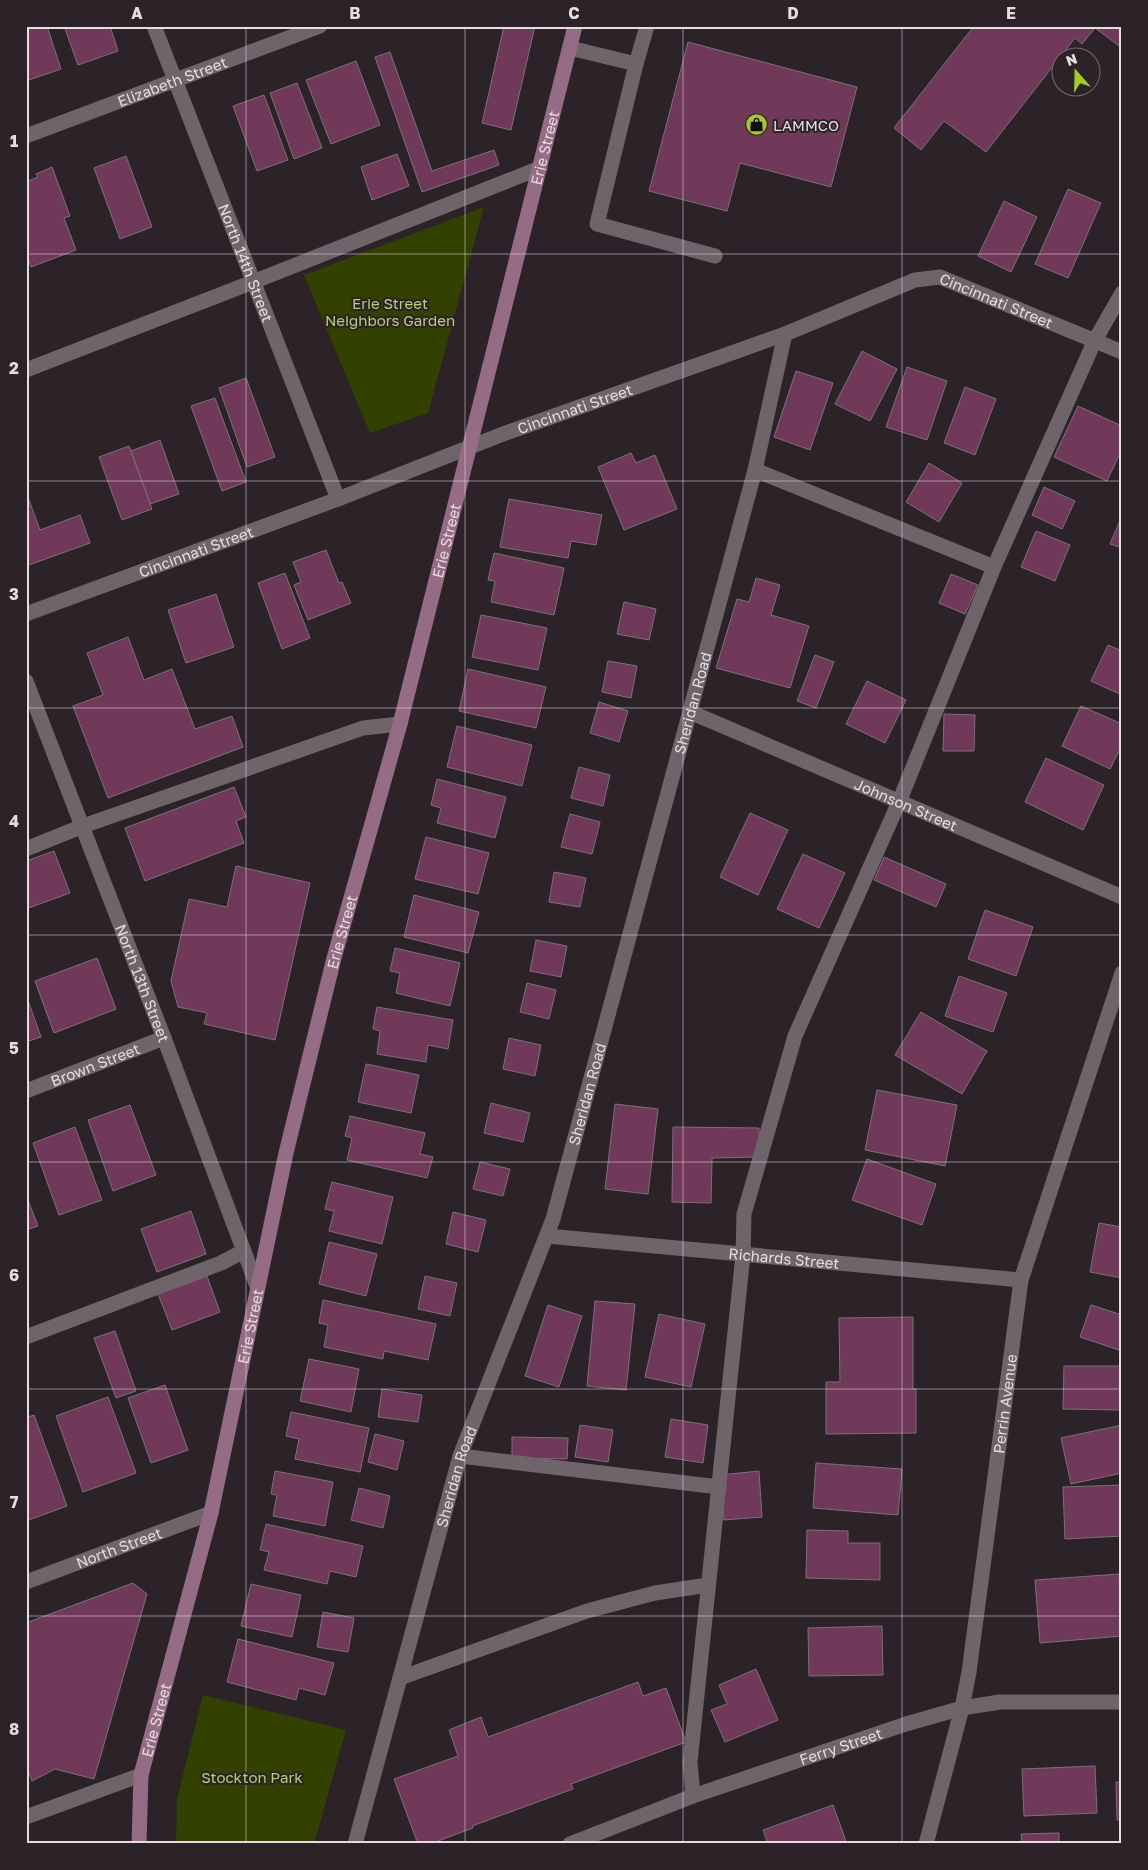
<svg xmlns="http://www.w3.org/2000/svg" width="1148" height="1870" viewBox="0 0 1148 1870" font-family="'Golos Text',sans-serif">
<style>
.green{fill:#324000}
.building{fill:#703859;stroke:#7c7177}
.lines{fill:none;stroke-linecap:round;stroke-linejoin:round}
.lane{stroke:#6f646a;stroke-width:15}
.street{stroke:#6f646a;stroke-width:15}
.secondary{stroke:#966c84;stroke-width:15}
.grid{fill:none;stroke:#e4dde1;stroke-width:1;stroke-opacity:0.55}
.labels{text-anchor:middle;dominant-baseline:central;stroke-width:4;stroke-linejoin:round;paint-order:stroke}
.street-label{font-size:15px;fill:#e4dde1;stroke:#2c2328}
.poi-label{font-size:15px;fill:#e4dde1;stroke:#2c2328;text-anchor:start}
.park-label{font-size:15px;fill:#b5cf74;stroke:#2c2328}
.neatline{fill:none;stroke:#e4dde1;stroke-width:2}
.grid-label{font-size:16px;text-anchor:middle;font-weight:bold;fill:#e4dde1}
</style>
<rect width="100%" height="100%" fill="#2c2328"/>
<g class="green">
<path d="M484,207L428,413L370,433L304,275Z"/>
<path d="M203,1695L346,1730L314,1844H176L177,1799Z"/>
</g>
<g class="building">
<path d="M26,26H47L61,69L26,81Z"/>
<path d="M64,26H110L118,51L78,65Z"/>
<path d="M504,26H535L511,130L482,123Z"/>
<path d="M974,26H1122V48L1095,28L1082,44L1075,38L986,152L944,121L921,150L894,128Z"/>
<path d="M688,42L857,87L831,187L740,163L727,211L649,191Z"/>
<path d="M390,52L432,171L494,150L499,165L422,192L375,57Z"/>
<path d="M356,61L380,125L331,144L306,80Z"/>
<path d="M297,83L322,148L294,159L270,93Z"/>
<path d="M264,95L288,160L257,171L233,106Z"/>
<path d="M397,154L409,186L372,200L361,167Z"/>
<path d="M126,156L152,227L120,239L94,168Z"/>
<path d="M52,167L70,216L64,218L76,250L31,267L26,254V182L38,177L36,174Z"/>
<path d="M1068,189L1101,203L1068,278L1035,264Z"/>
<path d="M1004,201L1037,217L1011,272L978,256Z"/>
<path d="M862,351L897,369L870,421L835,404Z"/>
<path d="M907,367L947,381L927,440L886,427Z"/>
<path d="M796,371L833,383L810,450L774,437Z"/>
<path d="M246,378L275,457L247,467L219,388Z"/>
<path d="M965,387L996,399L975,455L944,443Z"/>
<path d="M215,398L246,482L222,491L191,406Z"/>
<path d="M1078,406L1122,426V449L1107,481L1054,457Z"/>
<path d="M160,440L179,494L150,504L131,451Z"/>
<path d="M129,446L152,509L122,520L99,457Z"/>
<path d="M631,453L636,463L655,455L677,509L624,530L598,467Z"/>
<path d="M929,463L962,483L939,522L906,502Z"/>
<path d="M1044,487L1075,501L1062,529L1032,515Z"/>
<path d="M26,492L40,530L80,515L90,543L26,566Z"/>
<path d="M509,499L602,515L596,545L571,541L568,558L500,547Z"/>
<path d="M1122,516V548L1110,544Z"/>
<path d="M1036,531L1070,545L1055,581L1021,567Z"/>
<path d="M326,550L339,583L342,582L351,603L308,620L294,585L301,582L293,562Z"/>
<path d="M494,553L564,568L554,615L491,602L495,581L488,580Z"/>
<path d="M285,573L310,638L282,649L258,583Z"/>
<path d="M951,574L978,585L965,614L939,603Z"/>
<path d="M756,578L780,585L771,615L809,626L790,688L716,668L737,599L749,602Z"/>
<path d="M216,594L234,647L186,663L168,610Z"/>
<path d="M624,602L656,609L649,640L617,634Z"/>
<path d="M481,615L547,628L538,670L472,657Z"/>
<path d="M128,637L144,680L172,669L195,729L232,716L243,747L108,798L73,706L103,695L87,653Z"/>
<path d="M1108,645L1122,651V695L1091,681Z"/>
<path d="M815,655L834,662L816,708L797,701Z"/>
<path d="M608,661L637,666L631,698L602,692Z"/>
<path d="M468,669L546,687L536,728L459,711Z"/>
<path d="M867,681L906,700L885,743L846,724Z"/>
<path d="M599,702L628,711L619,742L590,733Z"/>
<path d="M1081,706L1122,724V745L1110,769L1062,746Z"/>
<path d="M944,714L975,715L974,751H943Z"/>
<path d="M457,726L532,745L522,786L447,767Z"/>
<path d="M1046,758L1104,785L1083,830L1025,802Z"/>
<path d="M579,767L610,775L603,806L571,798Z"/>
<path d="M437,779L506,797L495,838L437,823L441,808L431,805Z"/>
<path d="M234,787L246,817L236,821L244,843L145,881L125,828Z"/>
<path d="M750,813L788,830L758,895L720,877Z"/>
<path d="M570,814L600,822L592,854L561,847Z"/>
<path d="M426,837L489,853L478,894L415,879Z"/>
<path d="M54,851L70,893L26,909V861Z"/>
<path d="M803,854L845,873L819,928L777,909Z"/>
<path d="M884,857L946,884L936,907L874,880Z"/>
<path d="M236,866L310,883L275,1040L204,1024L207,1013L178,1007L171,981L189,899L227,907Z"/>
<path d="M554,872L586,878L580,907L549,902Z"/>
<path d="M414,895L479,912L468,953L404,937Z"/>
<path d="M985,910L1033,927L1016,976L968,959Z"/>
<path d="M536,940L567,946L561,977L530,971Z"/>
<path d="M395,948L460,963L450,1006L396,993L400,973L390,971Z"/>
<path d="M97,958L116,1009L54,1033L35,981Z"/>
<path d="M959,976L1007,993L993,1032L945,1016Z"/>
<path d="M527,983L556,990L549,1019L520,1012Z"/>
<path d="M26,995L41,1037L26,1042Z"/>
<path d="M377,1007L453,1020L448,1049L428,1045L426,1062L377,1054L380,1031L373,1029Z"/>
<path d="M921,1012L987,1051L962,1094L895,1055Z"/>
<path d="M509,1038L541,1045L535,1076L503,1069Z"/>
<path d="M366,1064L419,1075L411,1113L358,1102Z"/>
<path d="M877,1090L957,1105L945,1166L865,1150Z"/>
<path d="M491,1103L530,1113L523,1142L484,1133Z"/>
<path d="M615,1104L658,1109L648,1194L605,1189Z"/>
<path d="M130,1105L156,1175L113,1191L88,1120Z"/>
<path d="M350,1116L425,1133L420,1154L433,1157L427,1178L347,1160L352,1138L345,1136Z"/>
<path d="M75,1127L102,1200L59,1215L33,1143Z"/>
<path d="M673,1127L759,1128V1157L712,1158L711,1203L672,1202Z"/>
<path d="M867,1159L936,1184L922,1225L852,1200Z"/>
<path d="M480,1162L510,1169L503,1196L473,1189Z"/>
<path d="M332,1182L393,1197L382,1244L329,1231L334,1211L325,1209Z"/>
<path d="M26,1195L38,1226L26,1230Z"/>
<path d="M191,1211L206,1254L157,1272L141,1229Z"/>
<path d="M453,1212L486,1220L478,1252L446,1244Z"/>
<path d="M1099,1223L1122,1227V1278L1090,1272Z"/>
<path d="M329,1242L377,1254L366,1296L319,1284Z"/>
<path d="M207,1276L220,1312L172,1330L158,1294Z"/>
<path d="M425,1276L457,1283L450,1316L418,1309Z"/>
<path d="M323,1300L436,1324L428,1360L384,1351L383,1359L324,1347L328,1325L319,1323Z"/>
<path d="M595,1301L635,1304L626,1390L587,1386Z"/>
<path d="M548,1305L582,1316L559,1387L525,1376Z"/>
<path d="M1091,1305L1122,1315V1351L1080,1337Z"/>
<path d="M659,1314L705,1324L691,1387L645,1377Z"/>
<path d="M913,1317V1389H916V1433L826,1434V1382H840L839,1318Z"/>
<path d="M115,1331L136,1391L116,1398L94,1338Z"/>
<path d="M309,1359L359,1369L351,1412L300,1401Z"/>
<path d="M1064,1366H1122V1410L1063,1409Z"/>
<path d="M165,1385L188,1450L151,1463L128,1398Z"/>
<path d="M382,1389L422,1395L418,1422L378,1417Z"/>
<path d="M108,1397L136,1473L83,1492L56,1416Z"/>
<path d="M291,1412L369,1428L360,1472L295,1459L299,1439L286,1436Z"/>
<path d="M34,1415L67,1506L26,1521V1418Z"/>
<path d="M671,1419L708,1425L703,1463L665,1457Z"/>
<path d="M580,1425L613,1430L608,1462L575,1457Z"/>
<path d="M1122,1425V1473L1071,1484L1061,1438Z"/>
<path d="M375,1434L404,1441L397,1470L368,1462Z"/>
<path d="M512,1437L568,1438L567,1459L512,1458Z"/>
<path d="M816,1463L902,1469L898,1515L813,1508Z"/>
<path d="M275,1471L333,1482L325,1526L273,1516L277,1495L271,1494Z"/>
<path d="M759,1471L762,1517L724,1520L720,1475Z"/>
<path d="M1122,1485V1536L1065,1539L1063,1487Z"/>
<path d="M359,1488L390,1496L383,1528L351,1520Z"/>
<path d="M266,1524L363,1546L356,1577L330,1571L327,1584L264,1570L269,1552L260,1550Z"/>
<path d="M807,1530L848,1531V1543H880V1580L806,1578Z"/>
<path d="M1119,1574L1122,1636L1040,1643L1035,1580Z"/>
<path d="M133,1583L147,1594L94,1779L55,1769L32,1781L26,1765V1623Z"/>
<path d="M251,1584L301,1595L292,1637L241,1626Z"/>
<path d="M323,1612L354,1618L348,1652L317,1647Z"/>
<path d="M882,1626L883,1675L809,1676L808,1628Z"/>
<path d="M238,1639L334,1663L325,1695L299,1688L296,1700L227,1682Z"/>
<path d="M756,1669L778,1720L725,1742L711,1710L727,1704L719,1685Z"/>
<path d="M638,1682L643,1696L666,1688L686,1742L571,1784L573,1789L472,1826L473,1828L430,1844H418L394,1779L458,1756L449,1730L481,1717L488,1737Z"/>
<path d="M1095,1766L1097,1813L1024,1816L1022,1769Z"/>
<path d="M1116,1782H1122V1820H1117Z"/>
<path d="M833,1805L847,1844H768L763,1830Z"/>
<path d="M1059,1833V1844H1022L1021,1834Z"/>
</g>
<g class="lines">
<g class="lane">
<path d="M647,26L636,64L597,224L715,256"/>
<path d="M570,48L636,64"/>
<path d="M26,370L253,282L540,168"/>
<path d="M755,470L994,567"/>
<path d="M26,849L83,826L363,728L400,724"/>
<path d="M26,1337L221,1263L244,1251"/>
<path d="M460,1456L719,1487"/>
<path d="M400,1678L587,1611L655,1593L708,1585"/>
<path d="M693,1796L690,1762L743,1255L744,1214L795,1036L899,802L994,567L1095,340"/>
<path d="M26,1817L141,1775"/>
</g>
<g class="street">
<path id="s1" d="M154,26L338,499"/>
<path id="s2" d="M26,136L320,26"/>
<path d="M1095,340L1122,293"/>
<path id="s3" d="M26,614L338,499L503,434L785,334L915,280L940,277L1122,352"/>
<path id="s4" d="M26,681L164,1038L257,1286"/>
<path id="s5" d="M690,712L1122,897"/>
<path id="s6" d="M26,1091L164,1038"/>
<path id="s7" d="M547,1236L1021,1280"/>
<path id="s8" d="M26,1582L211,1513"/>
<path id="s9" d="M355,1844L460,1456L553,1219L755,470L785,334"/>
<path id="s10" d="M570,1844L693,1796L906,1724L962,1708L1000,1702H1122"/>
<path id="s11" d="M926,1844L962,1708L969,1672L1021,1280L1122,973"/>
</g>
<path class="secondary" id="s12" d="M139,1844L141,1775L211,1513L286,1153L334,958L400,724L575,26"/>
</g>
<path class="grid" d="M246,26V1844M465,26V1844M683,26V1844M902,26V1844M26,254H1122M26,481H1122M26,708H1122M26,935H1122M26,1162H1122M26,1389H1122M26,1616H1122"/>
<defs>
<symbol id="shop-disc" viewBox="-11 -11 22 22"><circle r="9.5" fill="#a4c825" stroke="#2c2328"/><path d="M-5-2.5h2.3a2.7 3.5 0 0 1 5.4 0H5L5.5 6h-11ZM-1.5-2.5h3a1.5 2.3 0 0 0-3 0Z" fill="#111"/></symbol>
</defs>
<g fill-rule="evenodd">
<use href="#shop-disc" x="744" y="112" width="25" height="25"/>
</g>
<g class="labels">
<g class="street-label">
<text stroke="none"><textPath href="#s2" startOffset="156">Elizabeth Street</textPath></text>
<text stroke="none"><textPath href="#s12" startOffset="1746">Erie Street</textPath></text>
<text stroke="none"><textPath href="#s1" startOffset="254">North 14th Street</textPath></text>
<text stroke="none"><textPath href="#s3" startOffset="1036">Cincinnati Street</textPath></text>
<text stroke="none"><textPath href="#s3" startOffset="586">Cincinnati Street</textPath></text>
<text stroke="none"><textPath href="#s12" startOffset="1341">Erie Street</textPath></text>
<text stroke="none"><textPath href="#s3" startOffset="181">Cincinnati Street</textPath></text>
<text stroke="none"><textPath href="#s9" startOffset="1191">Sheridan Road</textPath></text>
<text stroke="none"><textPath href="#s5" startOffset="235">Johnson Street</textPath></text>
<text stroke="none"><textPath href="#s12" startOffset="936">Erie Street</textPath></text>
<text stroke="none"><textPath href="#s4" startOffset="324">North 13th Street</textPath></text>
<text stroke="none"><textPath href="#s6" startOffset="74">Brown Street</textPath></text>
<text stroke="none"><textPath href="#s9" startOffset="786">Sheridan Road</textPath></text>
<text stroke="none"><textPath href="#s7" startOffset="238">Richards Street</textPath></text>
<text stroke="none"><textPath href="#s12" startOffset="531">Erie Street</textPath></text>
<text stroke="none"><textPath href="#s11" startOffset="448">Perrin Avenue</textPath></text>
<text stroke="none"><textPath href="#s9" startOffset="381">Sheridan Road</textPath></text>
<text stroke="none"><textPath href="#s8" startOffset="99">North Street</textPath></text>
<text stroke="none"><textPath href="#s12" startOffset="126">Erie Street</textPath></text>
<text stroke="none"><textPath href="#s10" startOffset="288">Ferry Street</textPath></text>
</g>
<g class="poi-label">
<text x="773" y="125">LAMMCO</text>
</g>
<g class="park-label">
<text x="390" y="303">Erie Street<tspan x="390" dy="17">Neighbors Garden</tspan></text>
<text x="252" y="1777">Stockton Park</text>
</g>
</g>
<rect width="1148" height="1870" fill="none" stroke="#2c2328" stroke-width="55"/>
<g transform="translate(1076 72) rotate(340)"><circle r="24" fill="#2c2328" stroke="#766d72"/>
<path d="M0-4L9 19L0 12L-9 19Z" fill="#a4c825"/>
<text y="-8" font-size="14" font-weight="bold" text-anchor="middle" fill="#e4dde1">N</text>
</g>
<rect x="28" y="28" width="1092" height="1814" class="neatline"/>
<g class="grid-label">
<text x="137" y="19">A</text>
<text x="355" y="19">B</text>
<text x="574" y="19">C</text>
<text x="793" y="19">D</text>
<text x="1011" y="19">E</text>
<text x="14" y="147">1</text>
<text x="14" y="374">2</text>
<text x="14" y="600">3</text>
<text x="14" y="827">4</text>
<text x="14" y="1054">5</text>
<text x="14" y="1281">6</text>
<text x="14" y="1508">7</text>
<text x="14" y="1735">8</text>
</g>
</svg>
